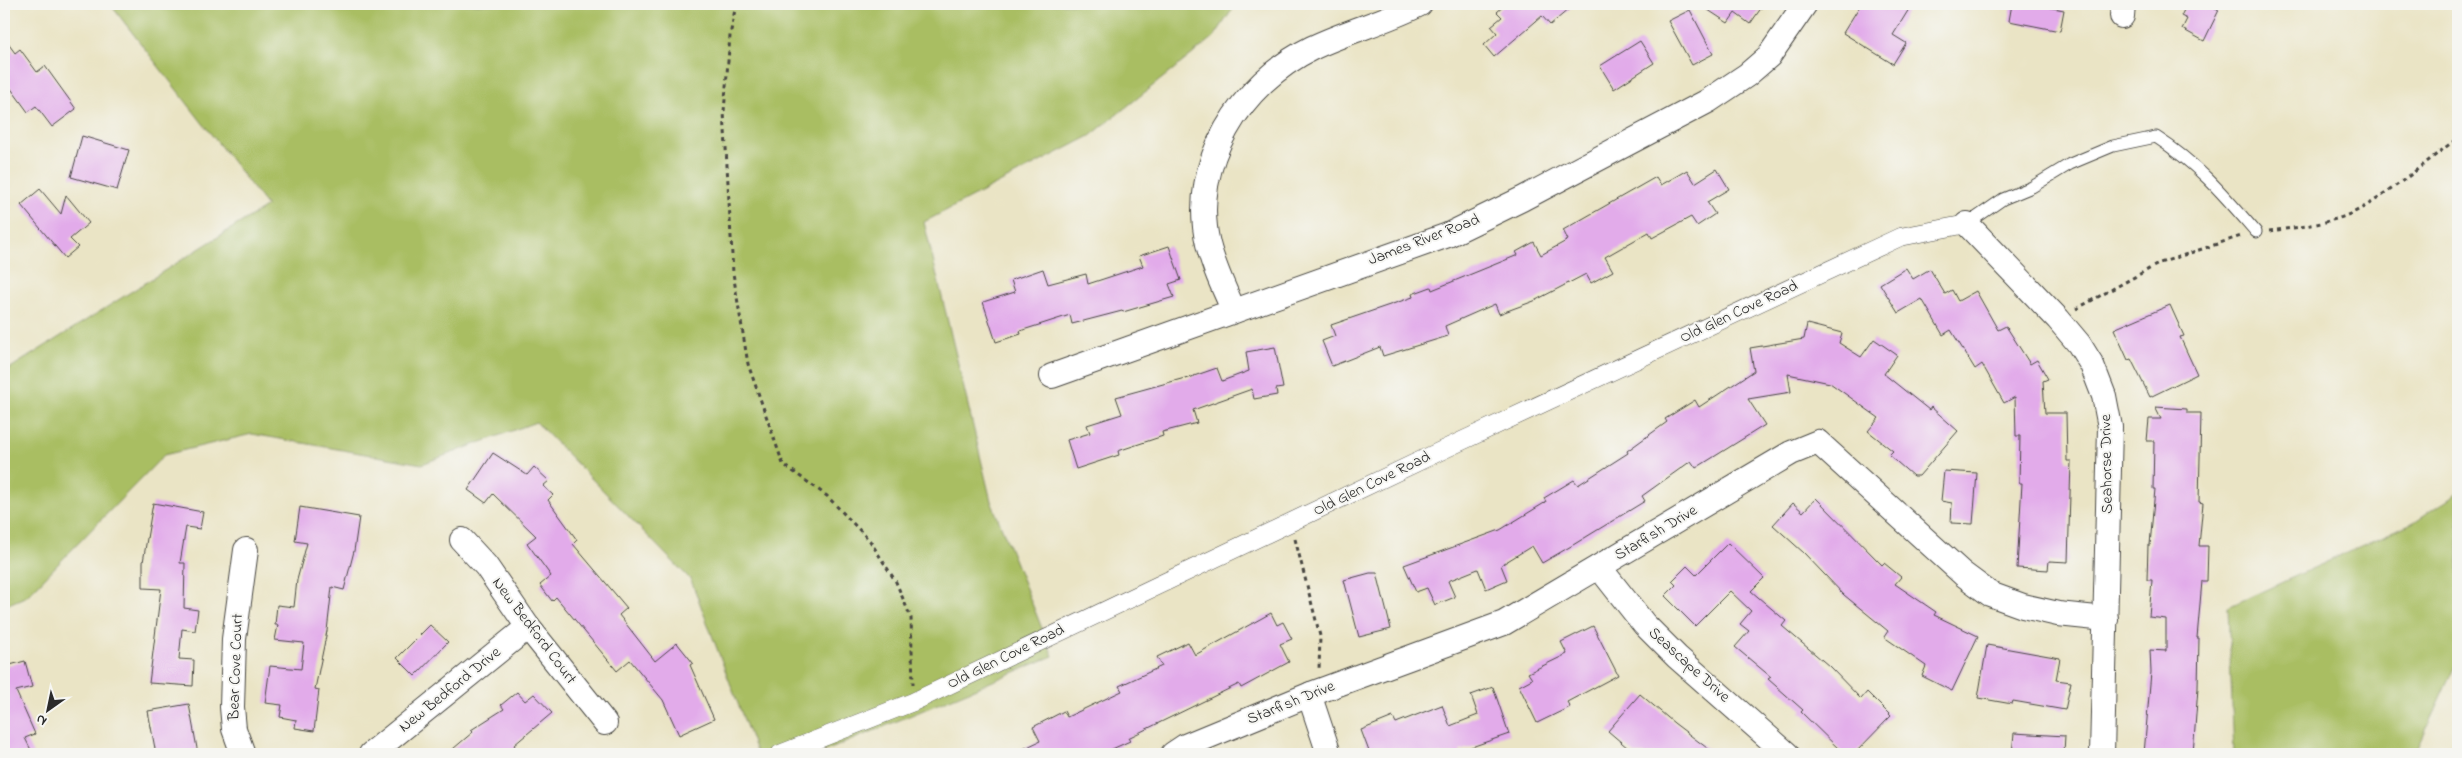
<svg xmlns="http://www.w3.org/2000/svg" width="2462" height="758" viewBox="0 0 2462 758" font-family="'Indie Flower',sans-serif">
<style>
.green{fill:#a9be62;stroke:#6a7446}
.building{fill:#e2abea}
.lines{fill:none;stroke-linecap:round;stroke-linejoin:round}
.service-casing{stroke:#484742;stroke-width:13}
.pedestrian-casing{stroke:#484742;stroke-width:19}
.minor-casing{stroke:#484742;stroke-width:26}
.path{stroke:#484742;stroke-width:3;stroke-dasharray:4 4;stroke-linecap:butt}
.service{stroke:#fff;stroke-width:11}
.pedestrian{stroke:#fff;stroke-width:18}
.minor{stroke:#fff;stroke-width:24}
.labels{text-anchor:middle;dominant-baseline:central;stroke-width:4;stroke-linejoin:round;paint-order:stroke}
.street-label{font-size:16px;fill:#2b2b2b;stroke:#f6f6f2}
</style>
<rect width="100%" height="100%" fill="#f6f6f2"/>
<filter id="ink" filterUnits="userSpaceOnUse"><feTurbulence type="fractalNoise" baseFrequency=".02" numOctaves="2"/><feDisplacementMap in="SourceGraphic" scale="10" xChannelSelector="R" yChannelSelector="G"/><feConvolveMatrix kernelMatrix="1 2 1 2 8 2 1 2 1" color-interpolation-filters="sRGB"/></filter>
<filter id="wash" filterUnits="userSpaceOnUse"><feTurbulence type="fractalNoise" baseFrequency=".0096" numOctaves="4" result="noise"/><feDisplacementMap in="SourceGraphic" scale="20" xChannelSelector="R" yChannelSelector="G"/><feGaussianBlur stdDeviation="1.12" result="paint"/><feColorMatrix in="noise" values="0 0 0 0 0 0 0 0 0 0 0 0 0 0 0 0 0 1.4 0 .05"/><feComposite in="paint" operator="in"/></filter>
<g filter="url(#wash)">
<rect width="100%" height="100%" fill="#eae4c5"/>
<g class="green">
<path d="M110,4H1236L1214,37L1090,136L924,222L991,501L1053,656L818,754H757L691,580L536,422L422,464L252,434L164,455L27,596L4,606V372L267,206Z"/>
<path d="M2458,492V659L2418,747L2424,754H2234L2228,607L2414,522Z"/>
</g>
<g id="blocks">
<g class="building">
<path d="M1506,4H1575L1550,25L1542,16L1494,57L1484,45L1497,33L1491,26L1502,17L1497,12Z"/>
<path d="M1699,4H1764L1750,24L1735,13L1728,23Z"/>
<path d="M1861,4H1899L1909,9L1893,35L1906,43L1893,64L1843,33Z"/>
<path d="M2012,4H2047V7L2064,10L2060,31L2009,21Z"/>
<path d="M2187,4H2206L2219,10L2204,41L2182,29L2187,19L2181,16Z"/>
<path d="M1690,10L1713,54L1692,65L1668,21Z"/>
<path d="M4,38L15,53L20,49L37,72L45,66L76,109L52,127L36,106L28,112L4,79Z"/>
<path d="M1640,41L1654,63L1614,89L1600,66Z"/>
<path d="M82,136L129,150L117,190L71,177Z"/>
<path d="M1717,169L1729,189L1707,202L1715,214L1697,226L1691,217L1652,238L1649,232L1605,257L1613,271L1591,283L1586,274L1534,301L1499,314L1495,304L1445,326L1448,336L1383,356L1380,347L1332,366L1322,341L1335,336L1331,325L1413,297L1412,294L1431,287L1432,290L1518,255L1516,252L1534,242L1541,255L1568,240L1563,230L1656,177L1661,185L1687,170L1695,183Z"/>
<path d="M40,189L61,214L66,195L89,223L70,239L78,247L65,258L21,205Z"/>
<path d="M1169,246L1181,280L1169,284L1174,297L1123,312L1122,311L1072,324L1070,315L1020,331L1021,334L996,342L983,302L1015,292L1011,280L1043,269L1048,284L1086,274L1088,284L1143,266L1139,256Z"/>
<path d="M1906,268L1913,279L1930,269L1945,294L1952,290L1958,301L1976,291L1998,330L2006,326L2030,364L2037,360L2048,379L2043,381L2045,413H2066L2067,461H2071L2068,562L2049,561L2048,570L2017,568L2022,483H2019L2020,436H2016L2015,397L2004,403L1982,364L1975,369L1951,330L1943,335L1922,299L1898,313L1880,284Z"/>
<path d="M2170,305L2184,336L2180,337L2197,374L2150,397L2131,359L2128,360L2114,329Z"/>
<path d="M1807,324L1842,333L1839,343L1861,357L1874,339L1897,355L1884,374L1929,410L1931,407L1958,431L1919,476H1913L1889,455L1893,451L1868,431L1879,418L1830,383L1788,374L1791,392L1748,399L1765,425L1696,468L1691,461L1642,496L1645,501L1573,545L1542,563L1532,546L1501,565L1507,580L1486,589L1478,569L1448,581L1455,597L1435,605L1427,588L1416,592L1404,565L1500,530L1546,502L1544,498L1574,480L1578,485L1628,453L1627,451L1667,422L1665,419L1695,400L1699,407L1754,371L1750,348L1804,339Z"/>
<path d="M1275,347L1283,388L1276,389L1277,395L1254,399L1252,389L1193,410L1197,423L1162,432L1163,436L1118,451L1119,455L1076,469L1067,440L1090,433L1087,425L1122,414L1116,397L1185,378V379L1217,368L1222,381L1249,371L1246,352Z"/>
<path d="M2155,407L2187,409V413H2201L2199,502L2203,503L2199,546H2208L2207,581H2202L2197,638H2199L2198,688L2193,754H2144L2151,672L2150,650L2166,651V619L2149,617L2152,580H2147L2148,545H2150L2155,489H2153L2154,441H2147L2149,419H2161Z"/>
<path d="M493,453L527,475L534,467L549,481L543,486L553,495L548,500L577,540L573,544L627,608L619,615L655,661L677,643L693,663L690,665L714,719L679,735L663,700L630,660L617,671L556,597L552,601L540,585L551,576L527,543L536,536L493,494L486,503L468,490Z"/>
<path d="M1944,471L1977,473L1973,524L1951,523L1952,503L1941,501Z"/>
<path d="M1816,498L1882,565L1884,563L1901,577L1895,584L1936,612L1934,615L1978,636L1952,691L1922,676L1926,666L1884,637L1888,631L1844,595L1804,553L1773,525L1793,503L1803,512Z"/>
<path d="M153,503L203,512L200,529L186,527L180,563H185L184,608L198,610L195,631L182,629L179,659L194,660L193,686L149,683L161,589L143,588V562Z"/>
<path d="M300,507L359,517L354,551L344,590L332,587L327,631L315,689L319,690L314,731L295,728L296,720L280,717L282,705L265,703L270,666L301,669L304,643L275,640L278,625H275L277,605L294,607L297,580L307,543L295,541Z"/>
<path d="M1728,543L1764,578L1751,591L1786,621L1782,626L1829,666L1861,699L1867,692L1891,716L1854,754H1844L1801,712L1803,710L1768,679L1771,677L1735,647L1749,631L1740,624L1751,611L1730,591L1695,626L1665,596L1676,585L1672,581L1687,566L1696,575Z"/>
<path d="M1370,573H1377L1391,629L1359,637L1344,580Z"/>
<path d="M1271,613L1277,625L1283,622L1292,639L1280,644L1289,662L1241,688L1239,684L1128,738L1130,741L1101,754H1012L1040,741L1033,727L1064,711L1067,717L1122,691L1119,686L1162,666L1157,657L1188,642L1195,655Z"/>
<path d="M430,625L448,642L415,676L397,658Z"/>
<path d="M1593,626L1618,675L1567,702L1570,707L1537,723L1519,686L1532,679L1528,673L1567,654L1561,642Z"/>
<path d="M1987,645L2060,658L2056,680L2071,682L2065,710L2013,701L2012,704L1978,698Z"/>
<path d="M25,661L32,687L16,691L35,734L25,738L33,754H4V662L6,666Z"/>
<path d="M1493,687L1509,734L1460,751L1461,754H1370L1361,730L1393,717L1396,723L1442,705L1450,726L1478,715L1471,695Z"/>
<path d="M517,692L525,701L534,694L552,713L514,745L520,754H447L473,732L471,730L504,709L501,705Z"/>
<path d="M1640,694L1674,723L1715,754H1635L1608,731Z"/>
<path d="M189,704L198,754H156L148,711Z"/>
<path d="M2014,733L2065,736L2064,754H2012Z"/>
</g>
</g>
</g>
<g filter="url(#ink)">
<use href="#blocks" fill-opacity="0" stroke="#484742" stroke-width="1"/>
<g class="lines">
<defs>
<path id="service" d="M1967,224L2003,199L2032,187L2070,164L2113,146L2156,137C2198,164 2224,195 2256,232"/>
<path id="pedestrian" d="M780,754L913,702L1451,446L1900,237L1967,224"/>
<g id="minor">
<path d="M2122,16L2123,4"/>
<path d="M1967,224L2058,319L2079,344L2092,365L2104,396L2110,427L2102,754"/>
<path d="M1234,311C1224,289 1214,268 1208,244C1189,164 1241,83 1312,48C1347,31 1385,22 1420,4"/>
<path d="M1052,376L1448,235L1522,199L1708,101L1747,75L1769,56L1805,4"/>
<path d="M462,540L486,566L528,627L605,723"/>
<path d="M1599,567L1644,624L1677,657L1787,754"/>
<path d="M1311,694L1310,697L1329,754"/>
<path d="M243,754L234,729L232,707L234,639L246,550"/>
<path d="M371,754L528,627"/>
<path d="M1173,754L1185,746L1311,694L1504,623L1791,453L1818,442L1963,574L1990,594L2023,606L2058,614L2106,619"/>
</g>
</defs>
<use href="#service" class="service-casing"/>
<use href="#pedestrian" class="pedestrian-casing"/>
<use href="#minor" class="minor-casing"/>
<g class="path">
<path d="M736,4L730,36L724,112L733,273L748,364L783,464L827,496L870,541L896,582L911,618L913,684"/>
<path d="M2269,231C2295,228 2320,225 2345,216C2380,203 2426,161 2458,138"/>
<path d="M2076,309L2160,263L2241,236"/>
<path d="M1295,539L1320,636L1319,670"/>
</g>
<use href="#service" class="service"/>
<use href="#pedestrian" class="pedestrian"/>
<use href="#minor" class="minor"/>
</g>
</g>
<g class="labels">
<g class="street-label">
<text transform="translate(1424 240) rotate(-21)">James River Road</text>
<text transform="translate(1739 312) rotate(-25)">Old Glen Cove Road</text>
<text transform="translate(2107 464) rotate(-91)">Seahorse Drive</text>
<text transform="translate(1372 484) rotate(-26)">Old Glen Cove Road</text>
<text transform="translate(1656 533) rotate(-31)">Starfish Drive</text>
<text transform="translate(534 631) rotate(53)">New Bedford Court</text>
<text transform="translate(1006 657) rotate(-26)">Old Glen Cove Road</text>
<text transform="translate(1689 665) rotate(42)">Seascape Drive</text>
<text transform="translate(236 667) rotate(-88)">Bear Cove Court</text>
<text transform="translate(450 690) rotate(-39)">New Bedford Drive</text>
<text transform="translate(1291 703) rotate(-22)">Starfish Drive</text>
</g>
</g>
<rect width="2462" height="758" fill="none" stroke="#f6f6f2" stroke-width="20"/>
<g transform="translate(48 710) rotate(213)" stroke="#f6f6f2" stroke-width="4" paint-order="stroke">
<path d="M0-4L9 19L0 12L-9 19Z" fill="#2b2b2b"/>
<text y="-8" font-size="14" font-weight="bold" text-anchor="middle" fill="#2b2b2b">N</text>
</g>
</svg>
